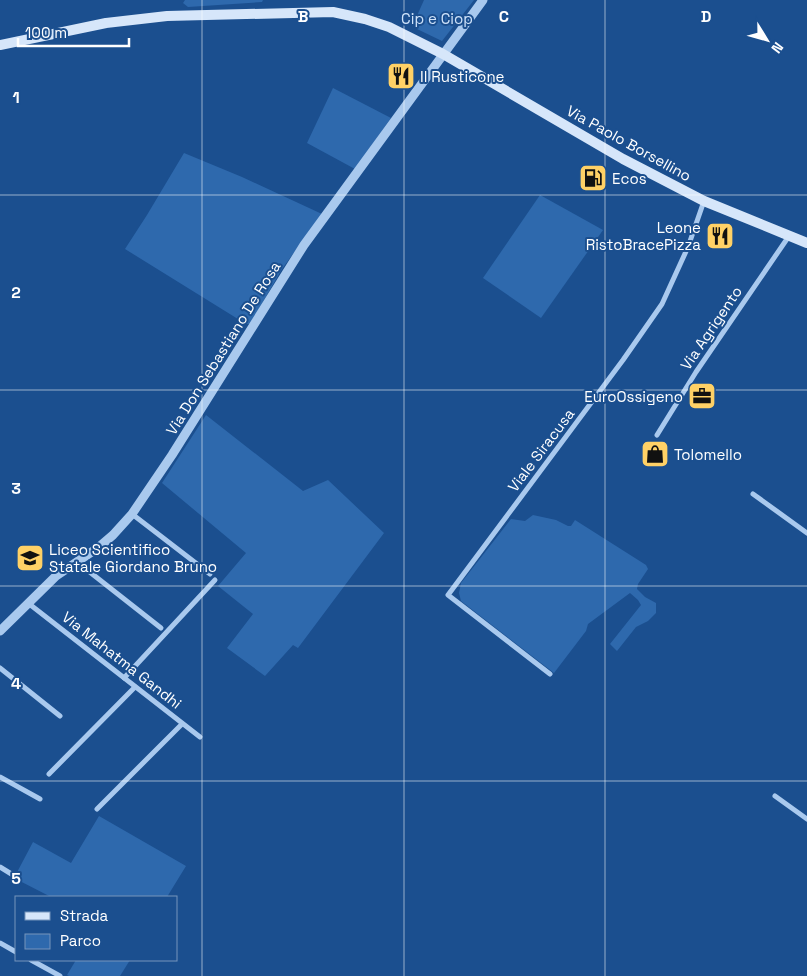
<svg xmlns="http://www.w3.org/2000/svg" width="807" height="976" viewBox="0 0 807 976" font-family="'Space Grotesk',sans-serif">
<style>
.green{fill:#2e69ad}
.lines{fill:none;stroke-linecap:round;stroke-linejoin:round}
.minor{stroke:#a9c9ee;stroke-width:5}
.tertiary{stroke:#a9c9ee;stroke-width:9}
.secondary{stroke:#d6e6fa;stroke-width:10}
.grid{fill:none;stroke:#fff;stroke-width:1;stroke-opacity:0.55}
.labels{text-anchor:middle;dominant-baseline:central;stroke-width:4;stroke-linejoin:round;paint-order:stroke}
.park-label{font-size:15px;fill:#cfe3fa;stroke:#1b4f8f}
.poi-label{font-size:15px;fill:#fff;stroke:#1b4f8f;text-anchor:start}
.street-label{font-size:15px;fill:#fff;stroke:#1b4f8f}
.grid-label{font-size:16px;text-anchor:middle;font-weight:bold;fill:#fff;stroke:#1b4f8f;stroke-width:4;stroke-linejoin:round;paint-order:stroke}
</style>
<rect width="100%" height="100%" fill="#1b4f8f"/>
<g class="green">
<path d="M185,0H263L262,2L188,7L183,3Z"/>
<path d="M424,0H474L442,41L417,29L416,18Z"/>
<path d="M333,88L391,118L355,169L307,143Z"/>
<path d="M184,153L242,177L322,214L282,269L250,324H246L125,249L147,215Z"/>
<path d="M540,195L603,230L541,318L483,278Z"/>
<path d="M206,415L303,491L328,480L384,533L298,648L293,645L265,676L227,648L253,614L218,586L246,553L162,483Z"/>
<path d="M533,515L556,520L568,526H571L575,520L646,565L648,569L638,584L637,589L645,597L656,603V613L648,621L636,627L617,651L610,644L641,605L638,600L630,593L588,624L586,631L554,673L461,601L459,593L461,583L511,519L525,521Z"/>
<path d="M99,816L186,866L167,897H51L14,878L33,842L71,863Z"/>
<path d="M76,960H130L120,976H69L67,975Z"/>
</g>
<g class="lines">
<g class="minor">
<path d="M657,435L696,372L789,236"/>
<path d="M753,494L807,533"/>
<path d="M132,514L210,574"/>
<path d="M77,562L161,628"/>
<path d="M28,603L200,737"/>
<path d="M0,668L60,716"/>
<path d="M550,674L448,595L623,360L662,304L688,247L704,201"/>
<path d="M124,678L215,580"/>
<path d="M49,774L135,687"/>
<path d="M0,777L40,799"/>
<path d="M775,796L807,819"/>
<path d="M97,809L182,724"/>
<path d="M0,867L13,875"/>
<path d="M0,943L16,952"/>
<path d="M31,960L60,976"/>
</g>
<path class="tertiary" d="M0,631L56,576L99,547L113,535L132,514L172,455L304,245L483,0"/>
<path class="secondary" d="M0,45L106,23L167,16L333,12L365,19L389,27L443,54L623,159L704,201L807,243"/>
</g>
<path class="grid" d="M202,0V976M404,0V976M605,0V976M0,195H807M0,390H807M0,586H807M0,781H807"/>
<defs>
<symbol id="restaurant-square" viewBox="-11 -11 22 22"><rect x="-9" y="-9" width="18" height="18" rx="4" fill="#ffd166" stroke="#1b4f8f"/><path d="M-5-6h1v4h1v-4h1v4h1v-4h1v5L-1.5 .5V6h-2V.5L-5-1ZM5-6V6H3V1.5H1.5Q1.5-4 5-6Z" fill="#111"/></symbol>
<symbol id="fuel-square" viewBox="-11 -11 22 22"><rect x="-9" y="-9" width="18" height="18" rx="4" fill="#ffd166" stroke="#1b4f8f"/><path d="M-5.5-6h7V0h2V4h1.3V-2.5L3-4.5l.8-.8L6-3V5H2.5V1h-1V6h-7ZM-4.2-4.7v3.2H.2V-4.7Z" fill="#111"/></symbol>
<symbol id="office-square" viewBox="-11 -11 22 22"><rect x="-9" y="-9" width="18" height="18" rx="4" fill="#ffd166" stroke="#1b4f8f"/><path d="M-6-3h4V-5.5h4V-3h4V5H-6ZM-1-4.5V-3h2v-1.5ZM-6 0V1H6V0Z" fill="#111"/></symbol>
<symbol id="shop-square" viewBox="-11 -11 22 22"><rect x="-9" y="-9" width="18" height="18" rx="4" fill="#ffd166" stroke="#1b4f8f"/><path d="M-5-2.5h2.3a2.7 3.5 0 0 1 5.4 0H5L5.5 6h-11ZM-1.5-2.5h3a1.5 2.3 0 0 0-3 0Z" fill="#111"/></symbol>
<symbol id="school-square" viewBox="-11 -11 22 22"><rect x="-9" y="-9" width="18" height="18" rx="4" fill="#ffd166" stroke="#1b4f8f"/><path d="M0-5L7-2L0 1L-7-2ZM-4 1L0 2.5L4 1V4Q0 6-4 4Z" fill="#111"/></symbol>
</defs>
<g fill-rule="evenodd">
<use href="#restaurant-square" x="385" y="60" width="32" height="32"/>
<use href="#fuel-square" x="577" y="162" width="32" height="32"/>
<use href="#restaurant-square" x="704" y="220" width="32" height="32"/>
<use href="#office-square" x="686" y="380" width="32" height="32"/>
<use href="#shop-square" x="639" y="438" width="32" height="32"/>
<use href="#school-square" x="14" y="542" width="32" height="32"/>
</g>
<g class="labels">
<g class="park-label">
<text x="437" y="18">Cip e Ciop</text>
</g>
<g class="poi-label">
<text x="420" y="76">Il Rusticone</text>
<text x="612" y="178">Ecos</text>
<text x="701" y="227" text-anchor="end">Leone<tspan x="701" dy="17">RistoBracePizza</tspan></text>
<text x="683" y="396" text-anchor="end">EuroOssigeno</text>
<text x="674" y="454">Tolomello</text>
<text x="49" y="549">Liceo Scientifico<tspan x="49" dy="17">Statale Giordano Bruno</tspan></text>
</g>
<g class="street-label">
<text transform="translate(629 143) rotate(29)">Via Paolo Borsellino</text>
<text transform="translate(711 328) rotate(-56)">Via Agrigento</text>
<text transform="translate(223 348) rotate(-58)">Via Don Sebastiano De Rosa</text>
<text transform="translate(541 450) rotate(-53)">Viale Siracusa</text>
<text transform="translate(122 660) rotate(38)">Via Mahatma Gandhi</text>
</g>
</g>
<g class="grid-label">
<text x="303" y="22">B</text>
<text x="504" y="22">C</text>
<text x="706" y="22">D</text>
<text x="16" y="103">1</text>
<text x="16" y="298">2</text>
<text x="16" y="494">3</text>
<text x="16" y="689">4</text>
<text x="16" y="884">5</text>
</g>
<rect x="15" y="896" width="162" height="65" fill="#1b4f8f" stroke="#7695bc"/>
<rect x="25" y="912" width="25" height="8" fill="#d6e6fa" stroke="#7695bc"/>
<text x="60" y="921" font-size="15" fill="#ffffff">Strada</text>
<rect x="25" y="934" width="25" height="15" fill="#2e69ad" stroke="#7695bc"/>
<text x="60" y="946" font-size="15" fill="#ffffff">Parco</text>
<g transform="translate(767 40) rotate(127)" stroke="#1b4f8f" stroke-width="4" paint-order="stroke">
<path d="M0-4L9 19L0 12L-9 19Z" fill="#ffffff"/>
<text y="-8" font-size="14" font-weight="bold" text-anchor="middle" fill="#ffffff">N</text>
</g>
<path d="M18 38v8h111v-8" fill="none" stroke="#ffffff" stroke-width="2.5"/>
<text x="25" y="38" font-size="15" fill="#ffffff" stroke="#1b4f8f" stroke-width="4" paint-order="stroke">100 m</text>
</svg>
